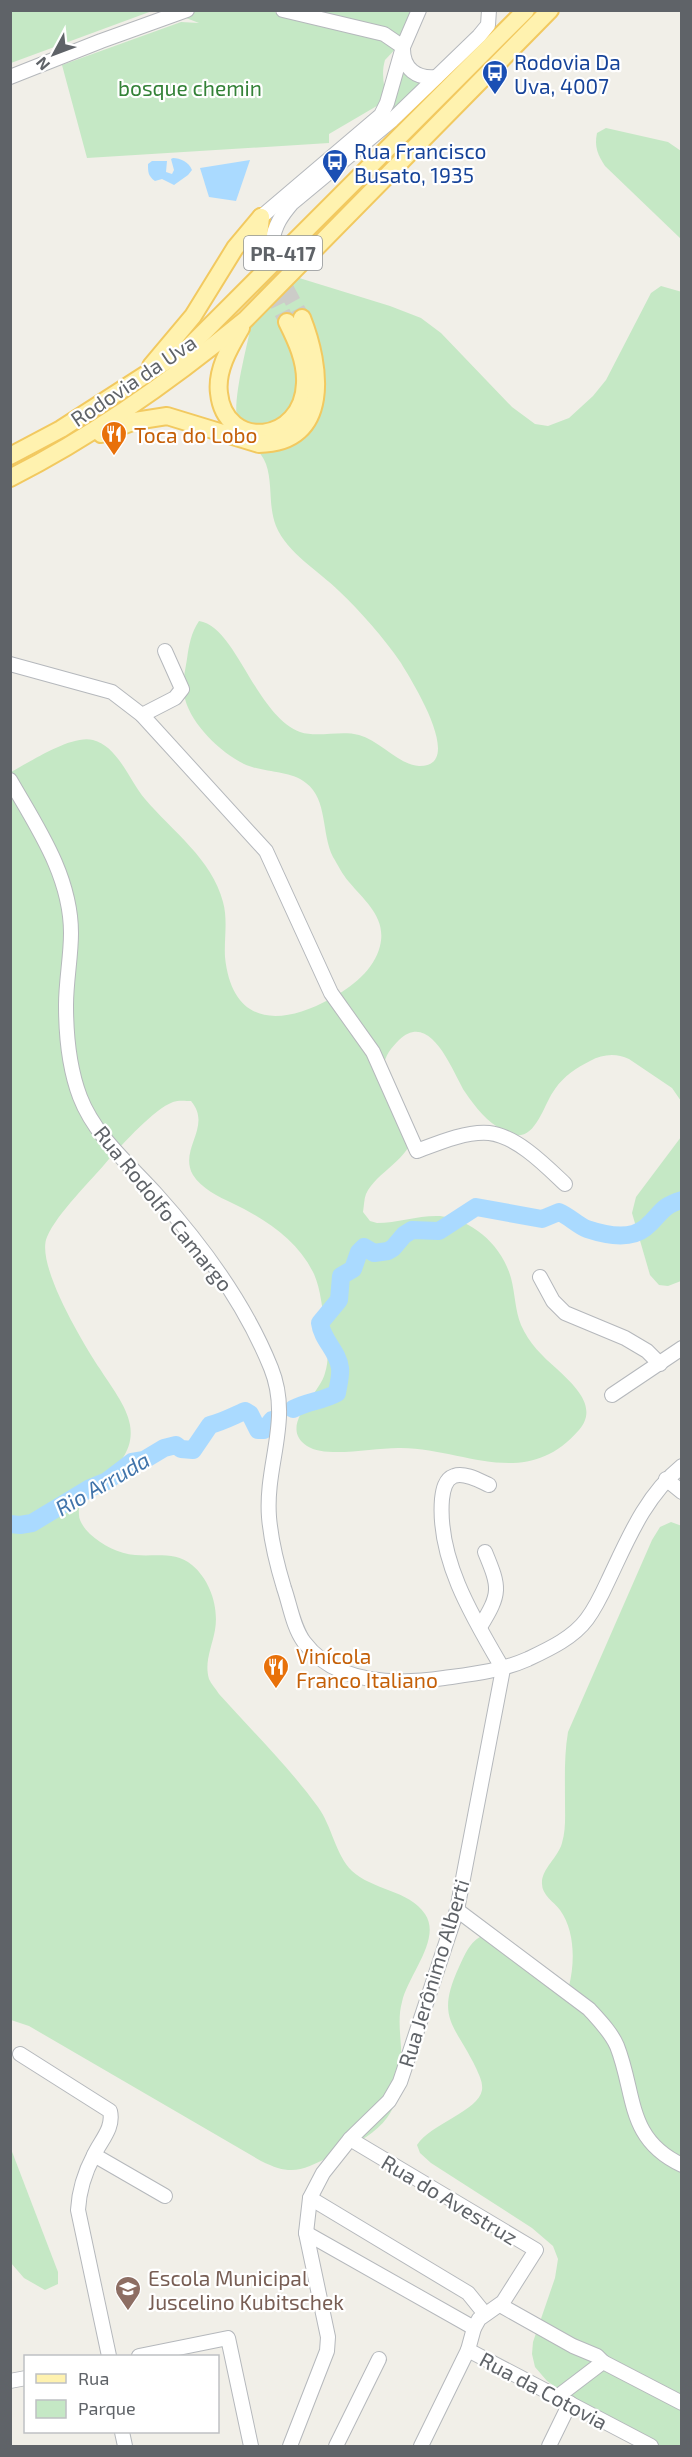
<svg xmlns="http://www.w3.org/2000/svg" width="692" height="2457" viewBox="0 0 692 2457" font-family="'Exo 2',sans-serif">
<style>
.green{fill:#c5e8c5}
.water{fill:#aadaff}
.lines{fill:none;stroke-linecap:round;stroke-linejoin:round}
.river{stroke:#aadaff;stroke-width:18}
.major-tunnel{stroke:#ccccc8;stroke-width:16;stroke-dasharray:16 8;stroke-linecap:butt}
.minor-casing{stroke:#b5b8bc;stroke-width:16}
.major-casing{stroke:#f2c960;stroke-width:20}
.minor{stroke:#fff;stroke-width:14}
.major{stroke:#fff2af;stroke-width:16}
.labels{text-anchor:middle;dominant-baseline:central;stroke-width:4.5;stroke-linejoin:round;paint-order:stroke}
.shield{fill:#fff;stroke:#8f9295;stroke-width:1.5}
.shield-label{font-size:20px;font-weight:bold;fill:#5f6368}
.transit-label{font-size:21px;fill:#164399;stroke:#fff;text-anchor:start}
.park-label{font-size:21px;fill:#348238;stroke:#fff}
.street-label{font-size:21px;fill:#5f6368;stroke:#fff}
.food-label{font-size:21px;fill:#c56008;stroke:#fff;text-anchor:start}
.education-label{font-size:21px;fill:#785e54;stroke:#fff;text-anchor:start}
.water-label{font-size:22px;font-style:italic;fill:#4174aa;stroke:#fff}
</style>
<rect width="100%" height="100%" fill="#f1efe8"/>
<g class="green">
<path d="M11,10H152V11L11,63Z"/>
<path d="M179,11H273C288,21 302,22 317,11H427L418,25L385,60C381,73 384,87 387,100L329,134V143L87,158L62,65L181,22L199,23L186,18Z"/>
<path d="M400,71L423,85L391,112Z"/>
<path d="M606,128L668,142L681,151V239L605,166C598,155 594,147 597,133Z"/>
<path d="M283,273L390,306L421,318L441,333L512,407L535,424L548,426L569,418L593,396L606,380L651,293L661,286L682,292L681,1101L672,1088L629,1059C616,1053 603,1054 590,1061C576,1068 564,1076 555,1089C545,1102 538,1132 521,1135C514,1136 509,1133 503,1130C487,1122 476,1108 465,1092C453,1073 431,1009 399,1040C392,1047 384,1056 384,1067C385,1092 415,1109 413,1133C411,1159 376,1172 366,1194C364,1199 364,1206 363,1212L370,1221L377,1223C398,1223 419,1215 440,1216C474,1220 502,1246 511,1278C515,1293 515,1310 521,1325C529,1343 542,1356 557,1369C574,1385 599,1407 579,1430C526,1491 466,1449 401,1448C376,1447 327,1459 307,1446C277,1426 320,1394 325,1373C330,1358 327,1341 325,1326C322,1309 321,1290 314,1274C297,1239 265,1219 232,1203C219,1197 201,1188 193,1175C178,1149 213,1127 191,1101C186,1101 178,1100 173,1102C154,1109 123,1144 109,1159C91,1181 58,1212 47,1237C35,1264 84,1345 100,1369C110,1385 127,1406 130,1425C138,1471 76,1486 79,1515C79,1522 86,1530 90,1534C102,1545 119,1554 135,1555C154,1557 175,1551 192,1565C210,1580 219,1607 215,1630C212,1647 204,1662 209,1679C211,1684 216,1689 219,1694C252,1731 289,1767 318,1807C332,1826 335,1854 352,1871C372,1890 409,1890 425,1914C442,1939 408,1975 402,2002C398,2016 400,2032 401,2047C403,2111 390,2128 333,2155C302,2170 293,2177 261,2161L29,2026L11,2020V772C30,762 72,734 93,740C118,746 130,782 145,799C172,831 212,859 223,902C228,920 224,939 225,957C232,1025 279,1027 330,999C352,987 374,970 380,946C387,918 365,901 349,882C342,874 338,865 333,857C321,833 328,800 306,783C290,770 263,773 244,764C220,752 192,725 185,699C181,686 185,672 187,659C189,645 191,633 199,621C236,626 255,715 300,732C318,738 340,730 359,735C379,740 399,765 419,766C467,767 410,678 401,663C384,638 361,612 339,591C319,571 287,553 276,526C268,506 273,484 266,464C260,448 243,440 238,424C231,403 247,348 251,325C256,302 255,276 283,273Z"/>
<path d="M681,1137V1281L668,1286L659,1285L650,1275L632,1213L636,1197Z"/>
<path d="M671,1522L682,1526L681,2446H657L587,2409L547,2381L535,2367L532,2354L533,2342L555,2278L558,2259L553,2246L532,2228L431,2163L420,2153L417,2145C430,2124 479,2111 482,2090C483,2082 479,2075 476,2068C455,2024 435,2019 459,1967C467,1950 470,1941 487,1933L569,1986C575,1962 575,1931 560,1910C554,1902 542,1895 542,1884C541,1869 558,1858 562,1843C566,1830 565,1815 565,1802C565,1778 564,1756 568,1732L652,1540L660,1527Z"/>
<path d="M11,2149L58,2272V2284L45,2290L24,2278L11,2263Z"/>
</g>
<g class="water">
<path d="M173,158C180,158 189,162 192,170L188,175L174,185L162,179L155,181C148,176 148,172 148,164L152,161H167L166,172L172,174L174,170L171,159Z"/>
<path d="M250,160L236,201L209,197L200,168Z"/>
</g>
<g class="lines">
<g class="river">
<path d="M293,1409C308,1401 323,1401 337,1393C338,1386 341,1376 340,1368C338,1351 322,1340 320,1323L339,1300L341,1276L353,1269L359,1252L364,1247L374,1253L388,1251L393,1248L404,1235L412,1230L439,1231L476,1207L542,1219L559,1212C569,1216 577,1225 587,1229C605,1235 630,1240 645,1228C662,1214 659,1207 682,1200"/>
<path d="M10,1524L20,1525L32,1523L90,1488L107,1481L132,1462L144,1460L164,1448L176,1445L181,1449L193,1450L210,1425C222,1422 233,1416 245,1411L250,1414L258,1430H264L272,1420"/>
</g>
<g class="major-tunnel">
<path d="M272,242C273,270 289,294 302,318"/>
<path d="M258,245C262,274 274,296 287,322"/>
</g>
<defs>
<g id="minor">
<path d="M283,10L384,34L403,47"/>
<path d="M403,49C403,69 417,79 436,77"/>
<path d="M10,77L101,41L187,10"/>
<path d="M261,217L381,115L387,103L403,47L419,10"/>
<path d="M272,242C275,225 281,216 292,203L392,120L479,36L488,25L489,10"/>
<path d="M10,664L112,692L142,715L266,851L331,993L373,1052L417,1151C438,1143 466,1131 489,1133C517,1136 546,1166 565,1184"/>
<path d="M142,715L175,698L182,689L165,651"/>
<path d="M10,780C37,827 71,876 71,933C71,957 66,981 66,1005C66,1036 69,1068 80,1097C95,1136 129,1164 156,1194C202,1245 245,1303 271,1368C292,1420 265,1464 269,1517C271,1541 277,1565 284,1588C290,1605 293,1627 304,1642C336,1685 396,1685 444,1678C473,1674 501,1671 528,1659C549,1649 573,1638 587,1619C596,1607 602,1594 608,1581C628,1539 645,1496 682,1466"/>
<path d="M540,1277L553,1301L565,1313L625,1338L647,1351L660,1364"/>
<path d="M612,1395L682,1348"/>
<path d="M666,1479L682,1492"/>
<path d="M489,1485C480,1481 465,1472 454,1476C445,1479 443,1490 442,1499C437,1559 473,1618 503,1669"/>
<path d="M480,1627C501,1593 500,1588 485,1552"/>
<path d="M457,1910L589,2009C599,2020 611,2032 617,2046C636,2094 626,2139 682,2165"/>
<path d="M20,2054L110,2111C114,2128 101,2140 94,2155C85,2172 79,2191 78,2210L109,2356"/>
<path d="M350,2139L536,2250L503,2302L479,2319L474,2328L468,2350L421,2446"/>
<path d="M94,2155L165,2196"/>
<path d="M310,2198L468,2293L485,2314"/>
<path d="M306,2233L474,2328"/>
<path d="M500,2305L573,2346L597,2356L603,2362"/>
<path d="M468,2350L651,2446"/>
<path d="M139,2356L228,2338L251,2446"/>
<path d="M10,2381L26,2378"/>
<path d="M557,2397L603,2362L682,2403"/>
<path d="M122,2432L125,2446"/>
<path d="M290,2446L327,2351L328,2337L306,2233L310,2198L323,2173L350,2139L389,2101L400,2082L457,1910L503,1669"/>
<path d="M336,2446L379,2359"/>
<path d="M549,2446L570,2403"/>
</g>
<g id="major">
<path d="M258,245L261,217"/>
<path d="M241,328C230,347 216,370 219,393C225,451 303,444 305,383C306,361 296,340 287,322"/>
<path d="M151,366L193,316L235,248L261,217"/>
<path d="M101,434L135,421L167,416L259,444C332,443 321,366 302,318"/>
<path d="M10,456L61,429L190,346L526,10"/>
<path d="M10,478C95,435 172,380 245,320L550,10"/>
</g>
</defs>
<use href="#minor" class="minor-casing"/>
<use href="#major" class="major-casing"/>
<use href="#minor" class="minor"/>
<use href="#major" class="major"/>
</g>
<defs>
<symbol id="bus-pin" viewBox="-11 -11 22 30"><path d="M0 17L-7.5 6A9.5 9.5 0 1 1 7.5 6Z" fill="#1a4fb4" stroke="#fff"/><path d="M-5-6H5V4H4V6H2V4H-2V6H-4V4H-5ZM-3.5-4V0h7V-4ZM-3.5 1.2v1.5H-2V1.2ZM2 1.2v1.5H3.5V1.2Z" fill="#fff"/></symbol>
<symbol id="restaurant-pin" viewBox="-11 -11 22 30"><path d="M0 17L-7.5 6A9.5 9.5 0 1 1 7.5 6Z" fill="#e8710a" stroke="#fff"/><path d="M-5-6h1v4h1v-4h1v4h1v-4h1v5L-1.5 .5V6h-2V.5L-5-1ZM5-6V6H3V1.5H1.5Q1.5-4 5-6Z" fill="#fff"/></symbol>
<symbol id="school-pin" viewBox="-11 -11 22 30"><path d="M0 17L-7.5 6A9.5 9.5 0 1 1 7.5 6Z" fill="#8d6e63" stroke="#fff"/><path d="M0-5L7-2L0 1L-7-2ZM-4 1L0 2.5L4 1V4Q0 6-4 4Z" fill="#fff"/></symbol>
</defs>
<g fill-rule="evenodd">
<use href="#bus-pin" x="480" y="58" width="30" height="40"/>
<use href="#bus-pin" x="320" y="147" width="30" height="40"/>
<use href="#restaurant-pin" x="99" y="419" width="30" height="40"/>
<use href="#restaurant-pin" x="261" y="1652" width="30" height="40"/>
<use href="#school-pin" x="113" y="2274" width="30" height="40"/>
</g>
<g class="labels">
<rect class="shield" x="244" y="236" width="78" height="34" rx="4.5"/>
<g class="shield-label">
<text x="283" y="253">PR-417</text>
</g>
<g class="transit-label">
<text x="514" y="61">Rodovia Da<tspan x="514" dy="24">Uva, 4007</tspan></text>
<text x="354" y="150">Rua Francisco<tspan x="354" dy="24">Busato, 1935</tspan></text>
</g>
<g class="park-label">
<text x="190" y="87">bosque chemin</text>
</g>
<g class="street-label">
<text transform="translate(133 380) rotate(-34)">Rodovia da Uva</text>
<text transform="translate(164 1208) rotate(51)">Rua Rodolfo Camargo</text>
<text transform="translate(433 1973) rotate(-73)">Rua Jerônimo Alberti</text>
<text transform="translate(450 2199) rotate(31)">Rua do Avestruz</text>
<text transform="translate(544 2390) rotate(28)">Rua da Cotovia</text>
</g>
<g class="food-label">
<text x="134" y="434">Toca do Lobo</text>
<text x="296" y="1655">Vinícola<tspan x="296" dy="24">Franco Italiano</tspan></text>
</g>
<g class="education-label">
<text x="148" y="2277">Escola Municipal<tspan x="148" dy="24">Juscelino Kubitschek</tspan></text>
</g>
<g class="water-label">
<text transform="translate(102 1483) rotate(-30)">Rio Arruda</text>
</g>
</g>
<rect width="692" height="2457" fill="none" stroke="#5f6368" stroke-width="24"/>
<rect x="24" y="2355" width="195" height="78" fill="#ffffff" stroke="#bfc1c3" stroke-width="1.5"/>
<rect x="36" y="2374" width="30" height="9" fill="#fff2af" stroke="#bfc1c3" stroke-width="1.5"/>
<text x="78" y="2385" font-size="18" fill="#5f6368">Rua</text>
<rect x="36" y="2400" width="30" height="18" fill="#c5e8c5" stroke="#bfc1c3" stroke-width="1.5"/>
<text x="78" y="2415" font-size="18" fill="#5f6368">Parque</text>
<g transform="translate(54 54) rotate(229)" stroke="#ffffff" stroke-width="4.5" paint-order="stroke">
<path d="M0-4.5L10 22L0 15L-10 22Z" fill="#5f6368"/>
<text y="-9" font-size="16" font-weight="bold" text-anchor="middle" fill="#5f6368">N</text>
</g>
</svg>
